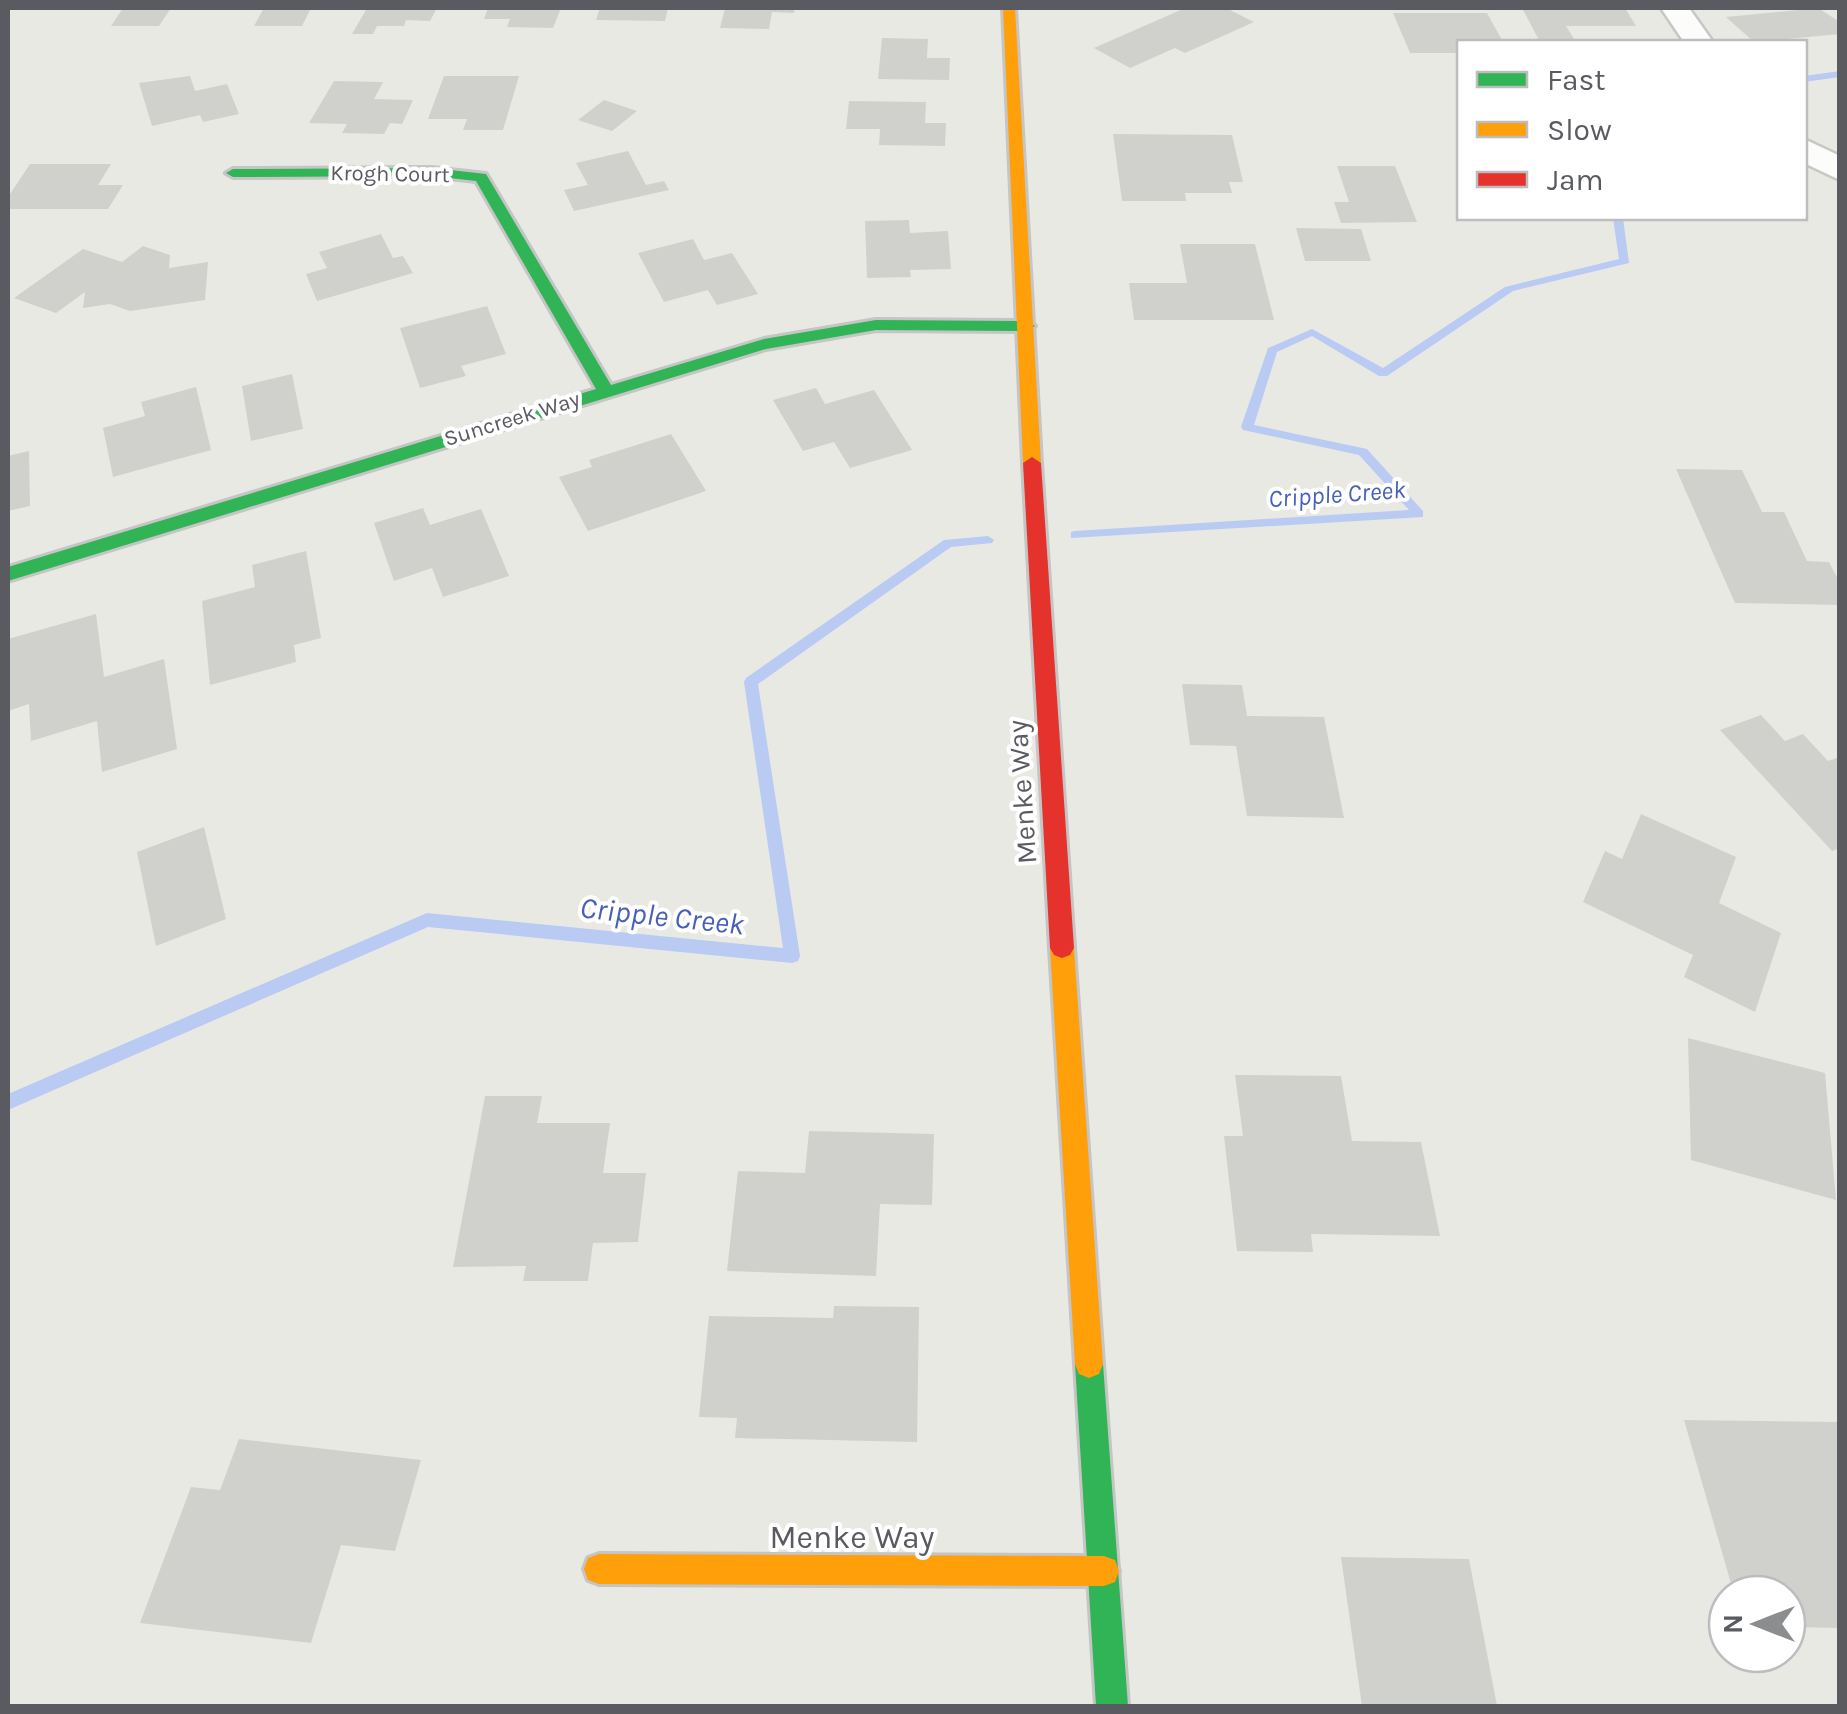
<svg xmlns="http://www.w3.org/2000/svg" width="1847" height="1714" viewBox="0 0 1847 1714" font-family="Karla,sans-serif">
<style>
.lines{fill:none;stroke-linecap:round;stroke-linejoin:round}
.stream{fill:#b9caf3;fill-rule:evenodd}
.building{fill:#d0d0cd}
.street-casing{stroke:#c7c7c6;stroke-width:5}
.fast-casing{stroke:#c5c5c5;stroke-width:6}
.slow-casing{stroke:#c5c5c5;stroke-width:6}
.jam-casing{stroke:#c5c5c5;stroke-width:6}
.street{fill:#fcfcfb;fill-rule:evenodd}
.fast{fill:#30b455;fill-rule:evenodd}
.slow{fill:#ff9f0a;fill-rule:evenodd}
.jam{fill:#e5322d;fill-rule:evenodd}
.labels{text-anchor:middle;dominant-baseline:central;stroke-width:8;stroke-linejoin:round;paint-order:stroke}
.far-street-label{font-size:22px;fill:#5a5b61;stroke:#fff}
.far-water-label{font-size:25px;font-style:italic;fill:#4860ba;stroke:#fff}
.street-label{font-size:28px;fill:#5a5b61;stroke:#fff}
.water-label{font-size:30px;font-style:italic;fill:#4860ba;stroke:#fff}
.near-street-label{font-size:32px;fill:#5a5b61;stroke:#fff}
</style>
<rect width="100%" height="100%" fill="#e9e9e4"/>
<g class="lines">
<g class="stream">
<path d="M1840,71V77L1804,82V76Z"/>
<path d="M1613,218H1623L1629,263L1513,291L1387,376H1379L1312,336L1277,352L1254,425L1367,449L1423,511V517L1071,538V532L1075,531L1409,510L1359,455L1243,430L1241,427L1268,348L1312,329L1383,368L1505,287L1619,259Z"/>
<path d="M988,536L994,540L992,543L951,547L758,684L800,956L798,961L792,963L428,927L8,1110V1094L427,913L783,948L744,682L746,678L944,540Z"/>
</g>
</g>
<g class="building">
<path d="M123,8H171L159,26H111Z"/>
<path d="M264,8H311L302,26H254Z"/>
<path d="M367,8H437L430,21L406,20L404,26H377L373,34H352Z"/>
<path d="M488,8H561L553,28L507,27L510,19H484Z"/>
<path d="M600,8H668L665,21L596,20Z"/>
<path d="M725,8H795L794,13L772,12L769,29L720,28Z"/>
<path d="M1185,8H1226L1254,22L1185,53L1175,48L1130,68L1094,48Z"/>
<path d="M1522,8H1625L1636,26H1566L1576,42H1540Z"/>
<path d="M1818,8L1840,22V34L1754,42L1726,17Z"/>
<path d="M1393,13H1487L1503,42H1460V53H1410Z"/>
<path d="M882,38L928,39L927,58H950L949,80L878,79Z"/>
<path d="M190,76L195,91L227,84L239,114L203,122L200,115L152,126L139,83Z"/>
<path d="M444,76H519L503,130H463L467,119H428Z"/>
<path d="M334,81L383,82L374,99L413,100L402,124L390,123L384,134L342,133L347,124L309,123Z"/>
<path d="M604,100L637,111L612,131L578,120Z"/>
<path d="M849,101L926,102L925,123H946L945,146L879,145L880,129H846Z"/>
<path d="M1113,134L1232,135L1243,182H1229L1232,193H1185L1186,201H1122Z"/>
<path d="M628,151L646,185L664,181L669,190L574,211L564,190L588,185L576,163Z"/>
<path d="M30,164H111L98,185H123L108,209H8V197Z"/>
<path d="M1337,166H1395L1417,222L1341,223L1334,202H1349Z"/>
<path d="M909,220L910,233L948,231L951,269L910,270L911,277L867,278L865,221Z"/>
<path d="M1296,228L1361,229L1371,261H1305Z"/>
<path d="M381,234L393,258L403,256L413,273L317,301L306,274L327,268L319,252Z"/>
<path d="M693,239L704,260L732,253L758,294L717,305L708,290L664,302L638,253Z"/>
<path d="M1180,244H1255L1274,320H1134L1129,283H1187Z"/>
<path d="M143,246L170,255L169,268L208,262L205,300L130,311L110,304L83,308L85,292L56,313L14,298L83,249L122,262Z"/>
<path d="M487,306L506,354L461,366L466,376L420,388L400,328Z"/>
<path d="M292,374L303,429L251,441L242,386Z"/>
<path d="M196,387L211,450L113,477L103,428L145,416L141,402Z"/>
<path d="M816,388L825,404L874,390L912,450L850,468L834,442L803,451L773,400Z"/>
<path d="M671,434L706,491L588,531L559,477L592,467L589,460Z"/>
<path d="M29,451L30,506L8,511V456Z"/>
<path d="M1676,469L1742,470L1762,512H1784L1807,561L1829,562L1840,583V605L1735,603Z"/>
<path d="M423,508L430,525L481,509L509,576L443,597L432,568L394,581L374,523Z"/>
<path d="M306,551L321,638L294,645L296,662L210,685L202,601L255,587L252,565Z"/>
<path d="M96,614L104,677L164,659L177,749L102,772L97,721L31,741L29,704L8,711V639Z"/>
<path d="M1182,684L1242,685L1247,716L1324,717L1344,818L1247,816L1236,746L1190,745Z"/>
<path d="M1761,715L1785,741L1803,734L1828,761L1840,757V848L1832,851L1720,730Z"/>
<path d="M1641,814L1736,857L1719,903L1781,933L1755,1012L1684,977L1693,955L1583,902L1605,851L1622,859Z"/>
<path d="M204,827L226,919L156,946L137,852Z"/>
<path d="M1688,1038L1825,1073L1836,1200L1691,1160Z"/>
<path d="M1235,1075L1341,1076L1352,1141L1421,1142L1440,1236L1311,1234L1313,1252L1237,1251L1224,1136H1243Z"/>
<path d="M485,1096H542L537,1123H610L603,1173H646L638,1242L593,1243L588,1281H523L526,1266L453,1267Z"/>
<path d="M809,1131L934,1134L932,1205L880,1204L876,1276L727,1271L738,1171L805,1173Z"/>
<path d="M834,1306L919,1307L917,1442L735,1438L737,1418L699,1417L709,1316L833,1318Z"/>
<path d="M1684,1420L1840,1422V1628L1787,1627V1594H1734Z"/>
<path d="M239,1439L421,1460L395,1551L341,1545L311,1643L140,1623L191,1487L220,1490Z"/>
<path d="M1341,1557L1469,1559L1497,1706H1362Z"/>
</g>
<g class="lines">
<defs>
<g id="street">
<path d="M1661,8H1689L1713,42H1684Z"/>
<path d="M1804,139L1840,156V180L1804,163Z"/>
</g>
<g id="fast">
<path d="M432,168L486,174L611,385L764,339L876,320L1027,321L1035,326L1027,331L876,330L766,349L8,581V567L596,389L476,181L432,176L233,177L226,173L233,169Z"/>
<path d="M1089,1350L1099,1354L1103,1364L1128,1706H1096L1075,1364L1079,1354Z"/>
</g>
<g id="slow">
<path d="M1003,8H1015L1041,463L1032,469L1023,463Z"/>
<path d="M1062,938L1070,941L1074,948L1103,1364L1099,1374L1089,1378L1079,1374L1075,1364L1050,948L1054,941Z"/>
<path d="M599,1554L1104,1556L1115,1560L1119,1571L1115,1582L1104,1586L599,1584L588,1580L584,1569L588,1558Z"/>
</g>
<path id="jam" d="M1032,457L1041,463L1074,948L1070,955L1062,958L1054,955L1050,948L1023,463Z"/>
</defs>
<use href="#street" class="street-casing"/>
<use href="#fast" class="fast-casing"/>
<use href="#slow" class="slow-casing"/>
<use href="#jam" class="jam-casing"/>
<use href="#street" class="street"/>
<use href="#fast" class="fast"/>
<use href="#slow" class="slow"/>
<use href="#jam" class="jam"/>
</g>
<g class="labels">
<g class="far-street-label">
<text transform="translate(390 174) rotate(1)">Krogh Court</text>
<text transform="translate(512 419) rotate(-17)">Suncreek Way</text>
</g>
<g class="far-water-label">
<text transform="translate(1337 494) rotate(-4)">Cripple Creek</text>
</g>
<g class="street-label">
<text transform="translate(1022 792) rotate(-94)">Menke Way</text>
</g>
<g class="water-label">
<text transform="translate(662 916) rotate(6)">Cripple Creek</text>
</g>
<g class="near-street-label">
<text x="852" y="1537">Menke Way</text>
</g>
</g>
<rect width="1847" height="1714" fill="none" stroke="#5a5b61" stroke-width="20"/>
<rect x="1457" y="40" width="350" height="180" fill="#ffffff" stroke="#bdbdc0" stroke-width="2.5"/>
<rect x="1477" y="72" width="50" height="15" fill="#30b455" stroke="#bdbdc0" stroke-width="2.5"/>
<text x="1547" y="90" font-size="30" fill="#5a5b61">Fast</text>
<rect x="1477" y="122" width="50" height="15" fill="#ff9f0a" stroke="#bdbdc0" stroke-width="2.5"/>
<text x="1547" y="140" font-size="30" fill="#5a5b61">Slow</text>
<rect x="1477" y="172" width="50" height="15" fill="#e5322d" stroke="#bdbdc0" stroke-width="2.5"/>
<text x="1547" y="190" font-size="30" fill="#5a5b61">Jam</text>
<g transform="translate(1757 1624) rotate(270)"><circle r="48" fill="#ffffff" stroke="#bdbdc0" stroke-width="2.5"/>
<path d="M0-8L18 38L0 25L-18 38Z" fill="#8c8d8f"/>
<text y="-15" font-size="28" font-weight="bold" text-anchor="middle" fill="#5a5b61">N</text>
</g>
</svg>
